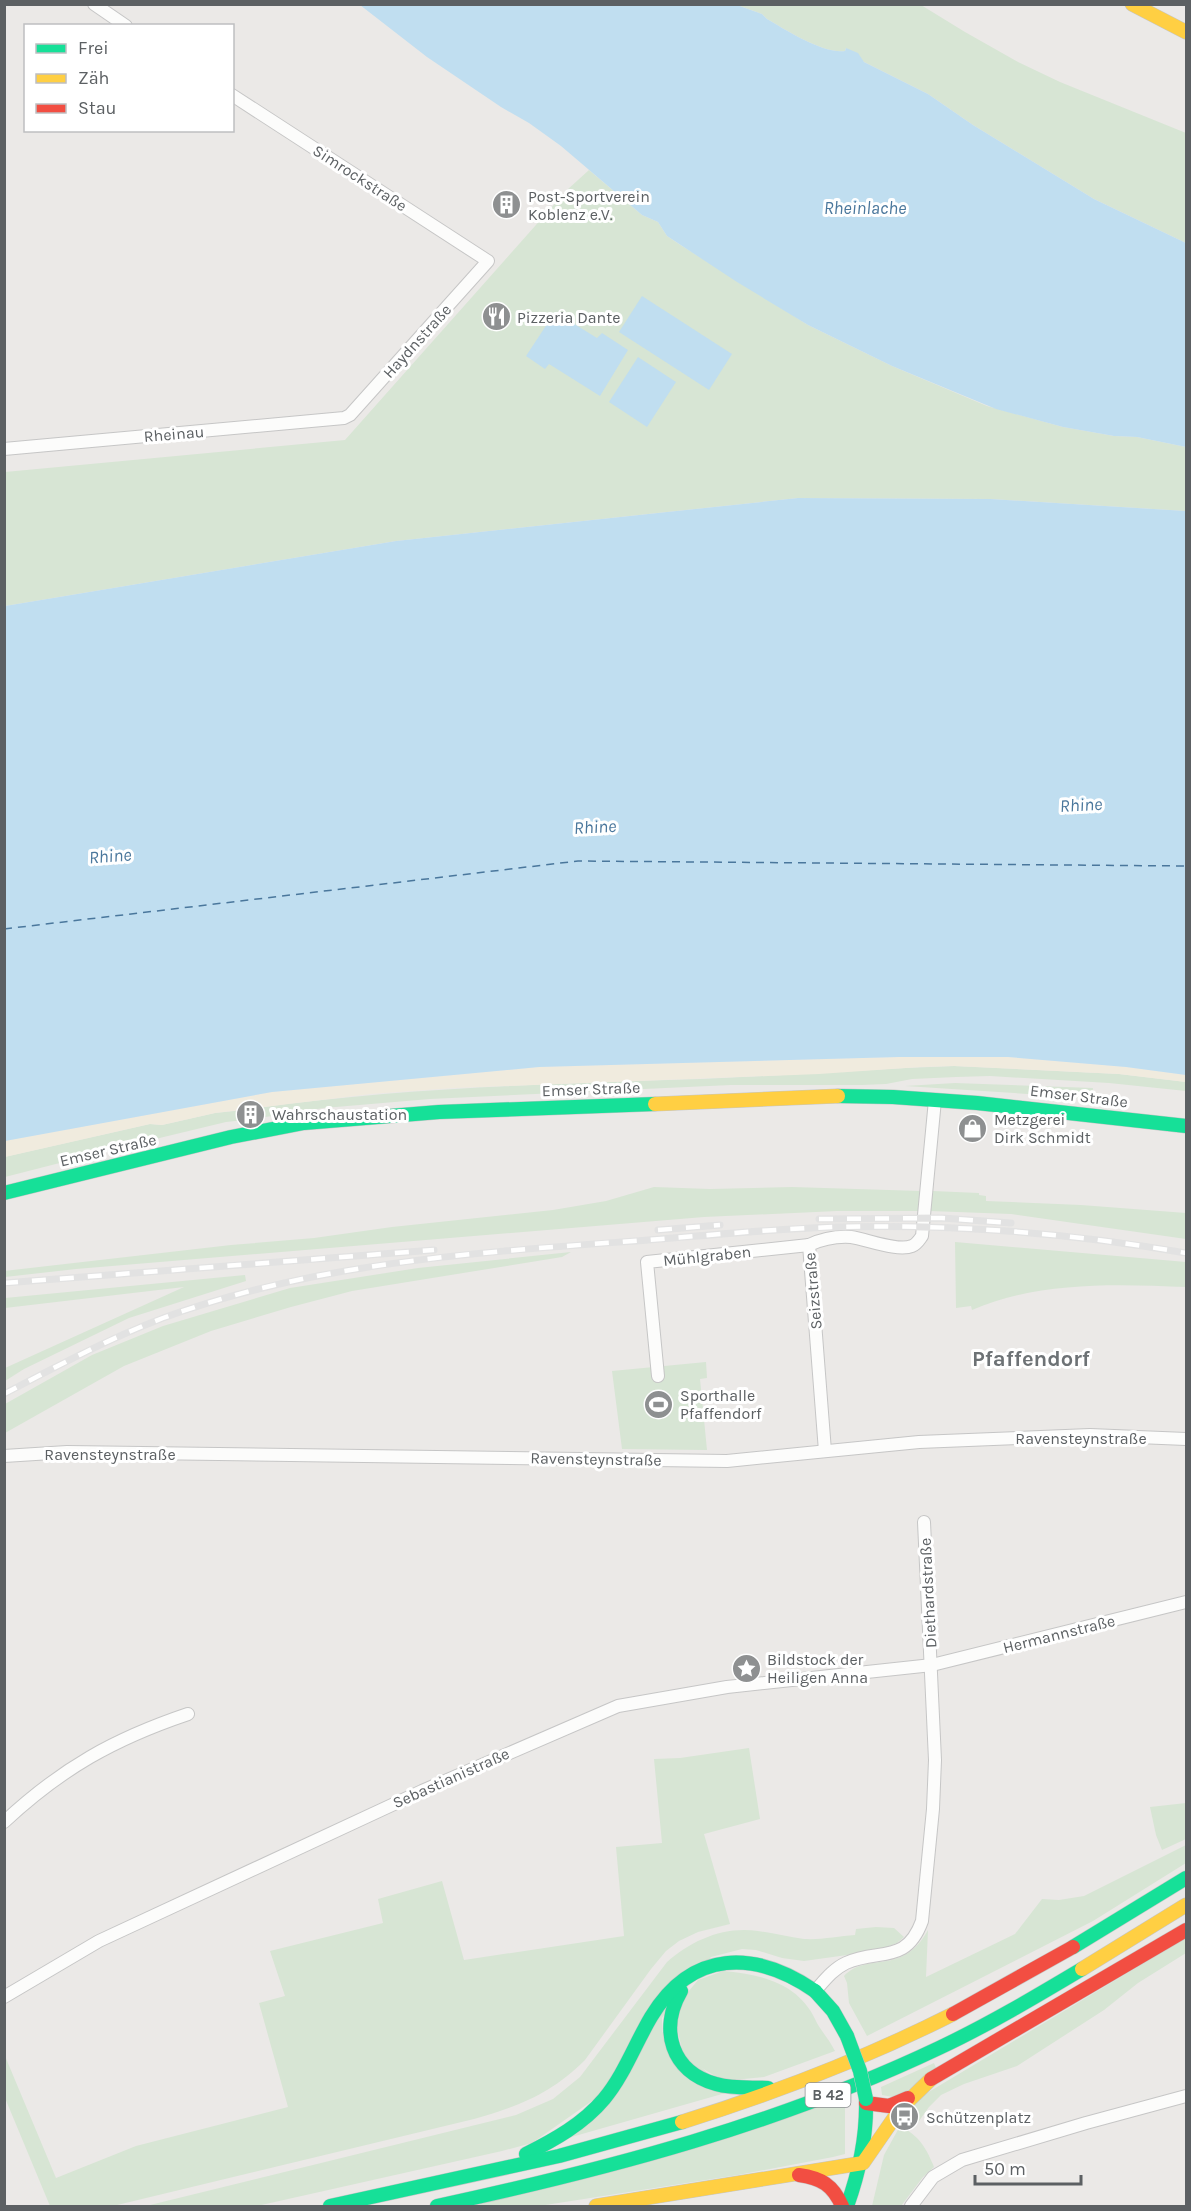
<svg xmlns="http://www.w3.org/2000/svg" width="1191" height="2211" viewBox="0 0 1191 2211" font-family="Karla,sans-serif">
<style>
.green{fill:#d7e5d4}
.sand{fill:#f0ebde}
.water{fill:#c0def0}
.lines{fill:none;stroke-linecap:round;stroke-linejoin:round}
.ferry{stroke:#4a779c;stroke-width:1.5;stroke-dasharray:8 6;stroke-linecap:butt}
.street-casing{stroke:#c6c6c6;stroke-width:14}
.fast-casing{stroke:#c5c6c6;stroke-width:15}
.slow-casing{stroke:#c5c6c6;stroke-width:15}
.jam-casing{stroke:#c5c6c6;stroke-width:15}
.street{stroke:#fcfcfb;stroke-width:12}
.fast{stroke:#16e098;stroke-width:14}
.slow{stroke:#ffcf43;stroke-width:14}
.jam{stroke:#f24e42;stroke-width:14}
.rail-casing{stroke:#e2e2e2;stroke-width:7}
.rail{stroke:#fff;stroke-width:4.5;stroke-dasharray:14;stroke-linecap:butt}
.fast-bridge-casing{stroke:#c5c6c6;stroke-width:15;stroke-linecap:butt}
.fast-bridge{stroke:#16e098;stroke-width:14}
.labels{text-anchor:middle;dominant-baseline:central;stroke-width:6;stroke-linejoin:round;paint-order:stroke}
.shield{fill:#fff;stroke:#8d9092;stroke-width:1.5}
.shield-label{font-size:15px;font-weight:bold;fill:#5c6063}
.street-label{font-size:16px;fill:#5c6063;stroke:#fff}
.poi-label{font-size:16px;fill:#5c6063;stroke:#fff;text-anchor:start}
.water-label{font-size:18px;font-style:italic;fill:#4a779c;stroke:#fff}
.district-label{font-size:22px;font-weight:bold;fill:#6d7275;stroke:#fff}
</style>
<rect width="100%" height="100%" fill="#ebe9e7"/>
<g class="green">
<path d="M737,5H921L965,32L1018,62L1060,82L1186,133V243L1094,199L973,125L928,94L864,62L846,48L845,51C823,54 786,30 767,19L762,14Z"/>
<path d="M589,170L642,215L658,222L667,236L679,244L808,325L892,366L987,406L1063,427L1114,436L1137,437L1186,447V511L991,499L798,498L396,541L5,606V472L345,440L567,190Z"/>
<path d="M954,1066L1119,1074L1186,1082V1091L1109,1083L990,1076L956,1077L912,1079L886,1084L862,1085H731L430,1099L324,1108L259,1118L257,1108C404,1087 552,1084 700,1079C785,1076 869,1069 954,1066Z"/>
<path d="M955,1083L1093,1088L1091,1103L1075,1097L905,1086Z"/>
<path d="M244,1110L245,1120L226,1122L143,1142L142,1139L129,1142L130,1145L5,1177L4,1157L150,1124L162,1125L215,1113Z"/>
<path d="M654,1187L710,1189L792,1187L921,1191L919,1211H837L704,1217L76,1269L5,1277L4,1271L231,1245L314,1238L392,1227L553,1210L606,1201Z"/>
<path d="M933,1191L979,1193V1195L986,1196V1201L1081,1205L1186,1213V1239L1011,1214L930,1211Z"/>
<path d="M955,1242L1186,1262V1287C1116,1284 1038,1281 972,1310L971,1306L956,1308Z"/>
<path d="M571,1252L562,1257L352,1291L291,1307L211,1331L124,1366L5,1433V1404L92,1355L163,1326L290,1288L418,1268Z"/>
<path d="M245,1275L246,1281L129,1318L24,1369L5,1381V1368L184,1287L5,1308V1298Z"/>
<path d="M706,1362L707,1378L700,1379L707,1450L622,1449L612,1371Z"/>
<path d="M749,1748L760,1819L704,1834L730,1924L698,1932L679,1941L666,1951L651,1969L585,2060C551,2094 519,2106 474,2119L113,2206H50L5,2098V2056L56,2178L136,2146L288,2107L259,2003L285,1996L270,1951L383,1923L378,1899L442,1881L464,1960L624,1936L616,1847L662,1843L654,1759L680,1758Z"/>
<path d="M1186,1803V1839L1162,1850L1156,1835L1150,1807Z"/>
<path d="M1186,1845V1863L1093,1921L867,2036L849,2003L847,1983L844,1976C868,1951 902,1977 928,1930L926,1977L1015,1934L1042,1899L1059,1900L1084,1896Z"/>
<path d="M876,1927L894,1928L904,1937L897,1943L876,1951L804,1961L782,1958L756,1950L742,1949L711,1957L599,2096L532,2143L502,2151L257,2206H146L516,2115L553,2099L580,2077L667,1962C692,1940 724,1926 758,1931C773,1933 788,1937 804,1939C821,1940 839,1936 855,1935L856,1929Z"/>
<path d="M1186,1938V1953L1138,1983L1104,2010L1017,2066L964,2084L941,2095L929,2107L914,2128L903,2122L912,2102Z"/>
<path d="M723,1971C760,1974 798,1983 815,2019C820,2030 829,2039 835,2051L764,2077L723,2081L684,2057L674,2016L678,2004L698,1980Z"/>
<path d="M662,2008V2032L729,2092L568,2138Z"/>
<path d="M934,2063L936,2068L898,2098L882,2095L881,2087Z"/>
<path d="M845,2097V2154L833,2157L738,2175L539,2206H475Z"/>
<path d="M900,2126C919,2136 926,2147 934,2167L923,2177L901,2206H872L884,2155Z"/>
</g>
<path class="sand" d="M899,1057H1008L1126,1067L1186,1075V1082L1119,1074L954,1066L920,1067L819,1074L453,1088L370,1094L215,1113L162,1125L150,1124L5,1157L4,1141L272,1092L539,1067Z"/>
<g class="water">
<path d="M360,5H737L762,14L767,19C786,30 823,54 845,51L846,48L858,53L864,62L928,94L973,125L1094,199L1186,243V447L1137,437L1114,436L1063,427L996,409L892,366L808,325L737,282L667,236L658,222L642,215L561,146L529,123L501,107L427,57Z"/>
<path d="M642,296L732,354L709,390L619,332Z"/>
<path d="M555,312L597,338L602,333L628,350L600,396L549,364L545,369L526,356Z"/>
<path d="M638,357L676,382L647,427L609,402Z"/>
<path d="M798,498L991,499L1186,511V1075L1126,1067L1008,1057H899L539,1067L272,1092L5,1141V606L396,541Z"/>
</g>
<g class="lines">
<path class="ferry" d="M4,929L578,861L1186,866"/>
<defs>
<g id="street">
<path d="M94,4L126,26"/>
<path d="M4,449L344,418L350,415L488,261L232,95"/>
<path d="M658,1376L647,1262L809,1245"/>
<path d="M825,1451L809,1245C822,1239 836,1236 851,1237C866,1239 898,1252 912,1246C917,1244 919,1240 922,1236L935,1100"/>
<path d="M4,1456L67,1452L727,1461L919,1442L1090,1435L1186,1439"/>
<path d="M4,1822C62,1768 114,1739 188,1714"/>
<path d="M815,1991C824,1981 833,1969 846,1963C879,1948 906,1965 922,1921L933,1809L935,1760L924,1522"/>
<path d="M4,1997L99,1941L422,1791L618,1706L727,1687L932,1665L1186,1602"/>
<path d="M911,2206L933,2177L962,2160L1086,2123L1186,2096"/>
</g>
<g id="fast">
<path d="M838,1096L893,1097L977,1103L1186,1126"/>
<path d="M4,1193L231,1137L304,1123L439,1112L655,1104"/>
<path d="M1073,1947L1186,1878"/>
<path d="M681,1991C659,2029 671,2072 716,2084C733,2089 751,2087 768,2088"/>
<path d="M815,1991L833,2011L847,2036"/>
<path d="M526,2154C554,2140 583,2124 604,2099C624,2075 635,2044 651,2017C692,1949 755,1950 815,1991"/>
<path d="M330,2206L559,2156L682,2122"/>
<path d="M437,2206C609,2169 779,2124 939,2048C988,2025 1035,1997 1082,1969"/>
<path d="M847,2206C860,2170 867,2137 866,2099"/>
</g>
<g id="slow">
<path d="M1132,4L1186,32"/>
<path d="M655,1104L838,1096"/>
<path d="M1082,1969L1186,1905"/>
<path d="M682,2122C775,2093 866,2058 953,2014"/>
<path d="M596,2206L863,2163L901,2108L931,2079"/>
</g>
<g id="jam">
<path d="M953,2014L1073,1947"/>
<path d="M931,2079L1186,1930"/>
<path d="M866,2103L889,2106L908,2098"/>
<path d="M799,2175C821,2178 833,2185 842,2206"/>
</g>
</defs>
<use href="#street" class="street-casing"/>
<use href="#fast" class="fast-casing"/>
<use href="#slow" class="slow-casing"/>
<use href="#jam" class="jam-casing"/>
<use href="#street" class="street"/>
<use href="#fast" class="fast"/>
<use href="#slow" class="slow"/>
<use href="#jam" class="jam"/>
<defs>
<g id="rail">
<path d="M819,1219L942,1218L1011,1223"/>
<path d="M658,1230L720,1225"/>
<path d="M4,1283L434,1250"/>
<path d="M4,1394C57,1366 108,1339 163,1318C319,1261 484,1252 648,1240C710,1235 773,1229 835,1227C953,1224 1071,1233 1186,1253"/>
</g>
</defs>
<use href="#rail" class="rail-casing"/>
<use href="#rail" class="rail"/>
<defs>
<path id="fast-bridge" d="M847,2036L860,2071L866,2099"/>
</defs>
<use href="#fast-bridge" class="fast-bridge-casing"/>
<use href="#fast-bridge" class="fast-bridge"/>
</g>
<defs>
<symbol id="building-disc" viewBox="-11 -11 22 22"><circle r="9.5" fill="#8e9091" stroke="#fff"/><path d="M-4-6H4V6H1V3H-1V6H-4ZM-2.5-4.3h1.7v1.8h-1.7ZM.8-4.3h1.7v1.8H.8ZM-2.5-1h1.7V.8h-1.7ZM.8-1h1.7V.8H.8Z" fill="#fff"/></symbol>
<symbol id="restaurant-disc" viewBox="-11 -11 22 22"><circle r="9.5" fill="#8e9091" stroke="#fff"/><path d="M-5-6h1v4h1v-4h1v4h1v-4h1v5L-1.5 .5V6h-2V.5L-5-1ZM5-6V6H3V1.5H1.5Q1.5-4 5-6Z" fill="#fff"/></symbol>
<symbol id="shop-disc" viewBox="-11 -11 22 22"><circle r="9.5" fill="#8e9091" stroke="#fff"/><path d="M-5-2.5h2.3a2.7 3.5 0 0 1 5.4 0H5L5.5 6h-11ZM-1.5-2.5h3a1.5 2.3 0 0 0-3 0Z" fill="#fff"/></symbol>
<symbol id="stadium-disc" viewBox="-11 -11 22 22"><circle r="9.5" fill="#8e9091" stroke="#fff"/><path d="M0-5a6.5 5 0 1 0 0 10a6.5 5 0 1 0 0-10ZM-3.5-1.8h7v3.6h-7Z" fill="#fff"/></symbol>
<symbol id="sight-disc" viewBox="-11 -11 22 22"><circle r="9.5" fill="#8e9091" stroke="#fff"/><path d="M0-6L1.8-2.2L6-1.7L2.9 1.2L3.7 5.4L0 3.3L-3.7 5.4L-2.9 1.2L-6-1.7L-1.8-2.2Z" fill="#fff"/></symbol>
<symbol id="bus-disc" viewBox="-11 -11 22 22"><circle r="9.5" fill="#8e9091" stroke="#fff"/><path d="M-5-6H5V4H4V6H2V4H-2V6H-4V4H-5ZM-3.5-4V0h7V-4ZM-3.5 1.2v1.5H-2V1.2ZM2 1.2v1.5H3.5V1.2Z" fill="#fff"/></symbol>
</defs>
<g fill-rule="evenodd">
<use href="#building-disc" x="490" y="188" width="33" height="33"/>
<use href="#restaurant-disc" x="480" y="300" width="33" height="33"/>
<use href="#building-disc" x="234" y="1098" width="33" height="33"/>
<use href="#shop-disc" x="956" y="1112" width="33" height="33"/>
<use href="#stadium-disc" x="642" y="1388" width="33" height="33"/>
<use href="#sight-disc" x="730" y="1652" width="33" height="33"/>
<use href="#bus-disc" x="888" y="2100" width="33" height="33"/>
</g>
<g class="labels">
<rect class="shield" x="805.5" y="2083" width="45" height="24" rx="4.5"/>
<g class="shield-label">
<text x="828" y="2095">B 42</text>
</g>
<g class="street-label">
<text transform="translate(360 178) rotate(33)">Simrockstraße</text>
<text transform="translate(417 341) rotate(-48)">Haydnstraße</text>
<text transform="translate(174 434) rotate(-5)">Rheinau</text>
<text transform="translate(591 1089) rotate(-2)">Emser Straße</text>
<text transform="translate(1079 1096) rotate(7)">Emser Straße</text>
<text transform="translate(108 1150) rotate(-13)">Emser Straße</text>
<text transform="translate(707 1256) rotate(-6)">Mühlgraben</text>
<text transform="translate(813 1291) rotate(-95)">Seizstraße</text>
<text x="1081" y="1438">Ravensteynstraße</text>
<text x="110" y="1454">Ravensteynstraße</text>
<text transform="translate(596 1459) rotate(1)">Ravensteynstraße</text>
<text transform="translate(928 1593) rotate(-93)">Diethardstraße</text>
<text transform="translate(1059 1634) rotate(-14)">Hermannstraße</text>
<text transform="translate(451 1778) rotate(-24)">Sebastianistraße</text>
</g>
<g class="poi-label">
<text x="528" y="196">Post-Sportverein<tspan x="528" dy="18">Koblenz e.V.</tspan></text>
<text x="517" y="317">Pizzeria Dante</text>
<text x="272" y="1114">Wahrschaustation</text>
<text x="994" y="1119">Metzgerei<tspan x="994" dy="18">Dirk Schmidt</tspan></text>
<text x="680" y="1395">Sporthalle<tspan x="680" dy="18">Pfaffendorf</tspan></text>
<text x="767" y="1659">Bildstock der<tspan x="767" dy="18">Heiligen Anna</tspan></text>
<text x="926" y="2117">Schützenplatz</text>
</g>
<g class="water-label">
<text x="865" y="208">Rheinlache</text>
<text transform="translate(1081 805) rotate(-3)">Rhine</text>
<text transform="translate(595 827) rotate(-3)">Rhine</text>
<text transform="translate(110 856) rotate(-4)">Rhine</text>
</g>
<g class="district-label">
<text x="1031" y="1359">Pfaffendorf</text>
</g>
</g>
<rect width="1191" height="2211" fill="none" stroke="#5c6063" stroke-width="12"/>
<rect x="24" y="24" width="210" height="108" fill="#ffffff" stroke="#bebfc1" stroke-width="1.5"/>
<rect x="36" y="44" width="30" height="9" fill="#16e098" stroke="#bebfc1" stroke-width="1.5"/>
<text x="78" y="54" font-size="18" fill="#5c6063">Frei</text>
<rect x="36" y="74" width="30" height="9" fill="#ffcf43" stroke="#bebfc1" stroke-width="1.5"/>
<text x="78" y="84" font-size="18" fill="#5c6063">Zäh</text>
<rect x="36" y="104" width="30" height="9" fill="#f24e42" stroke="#bebfc1" stroke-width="1.5"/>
<text x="78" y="114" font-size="18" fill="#5c6063">Stau</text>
<path d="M975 2175v9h106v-9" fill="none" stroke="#5c6063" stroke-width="3"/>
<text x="984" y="2175" font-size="18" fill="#5c6063" stroke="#ffffff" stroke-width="4.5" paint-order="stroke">50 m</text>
</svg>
